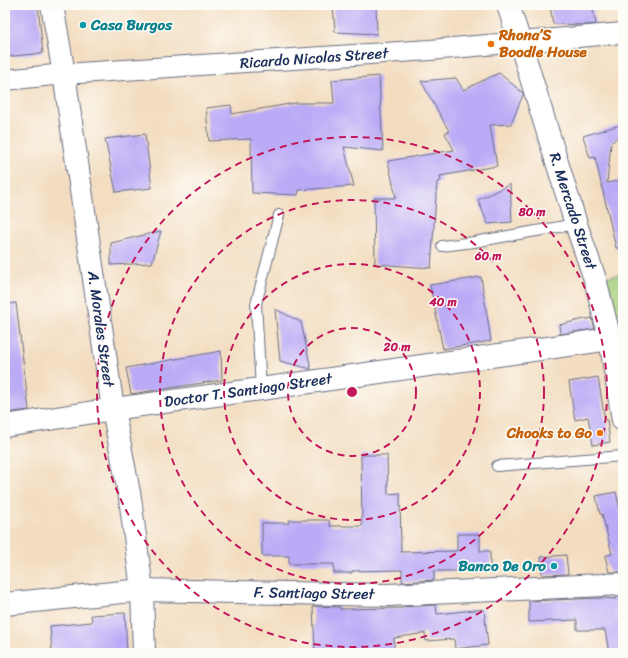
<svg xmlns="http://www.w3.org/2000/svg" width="628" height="658" viewBox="0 0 628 658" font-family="Sriracha,sans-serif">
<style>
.green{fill:#a5ce7a;stroke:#607e6c}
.building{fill:#bbaaf6}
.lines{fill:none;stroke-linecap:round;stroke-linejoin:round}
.service-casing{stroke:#676c80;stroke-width:12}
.minor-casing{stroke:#676c80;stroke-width:22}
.tertiary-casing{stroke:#676c80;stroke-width:24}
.service{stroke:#fff;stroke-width:10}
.minor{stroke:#fff;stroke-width:20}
.tertiary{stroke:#fff;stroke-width:22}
.ring{fill:none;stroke:#c2185b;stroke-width:2;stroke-dasharray:7 5}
.culture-dot{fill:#0f9aa8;stroke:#fdfcf7;stroke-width:1.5}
.food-dot{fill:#e8710a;stroke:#fdfcf7;stroke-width:1.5}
.labels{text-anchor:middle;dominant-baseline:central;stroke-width:3;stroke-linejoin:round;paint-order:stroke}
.culture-label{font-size:15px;font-weight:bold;fill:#0d838f;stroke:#fdfcf7;text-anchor:start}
.food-label{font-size:15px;font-weight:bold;fill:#c56008;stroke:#fdfcf7;text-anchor:start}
.street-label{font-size:15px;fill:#1b2f5e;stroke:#fdfcf7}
.centre{fill:#c2185b;stroke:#fdfcf7;stroke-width:2}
.ring-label{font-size:12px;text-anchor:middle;font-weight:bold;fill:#c2185b;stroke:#fdfcf7;stroke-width:3;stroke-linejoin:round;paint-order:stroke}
</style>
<rect width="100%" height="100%" fill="#fdfcf7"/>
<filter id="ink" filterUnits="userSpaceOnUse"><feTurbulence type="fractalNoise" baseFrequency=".025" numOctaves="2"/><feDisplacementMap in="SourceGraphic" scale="8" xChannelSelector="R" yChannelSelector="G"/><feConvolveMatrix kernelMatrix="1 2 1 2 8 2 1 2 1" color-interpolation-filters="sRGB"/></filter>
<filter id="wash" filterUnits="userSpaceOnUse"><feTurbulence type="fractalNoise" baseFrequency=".012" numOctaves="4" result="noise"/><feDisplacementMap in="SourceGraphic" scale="16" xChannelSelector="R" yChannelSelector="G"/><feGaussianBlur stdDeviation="0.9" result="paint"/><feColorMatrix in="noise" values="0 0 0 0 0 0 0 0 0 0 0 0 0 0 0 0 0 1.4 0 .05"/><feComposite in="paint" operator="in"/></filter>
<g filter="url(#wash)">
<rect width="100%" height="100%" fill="#f3ddc0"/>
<path class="green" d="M623,274V402L595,279Z"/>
<g id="blocks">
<g class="building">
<path d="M5,5H38L43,53L5,57Z"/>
<path d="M333,5H376L377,34L335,32Z"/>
<path d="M550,5H592L596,24L588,25L553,24Z"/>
<path d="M499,73L523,93V95L511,124L490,125L497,166L440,176L441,181L437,182L431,268L375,264L374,198H396L388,161L454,150L445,133L449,131L421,81L456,78L463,90Z"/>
<path d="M379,76L383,151L344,147L354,186L299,190L298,195L252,193L251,139L209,141L206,108L231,105L232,114L295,103H334L332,80Z"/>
<path d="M623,124V132L611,143L607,183L623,180V248H616L595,157L590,158L583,136Z"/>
<path d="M145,134L152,188L116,192L105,139Z"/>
<path d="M510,184L512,222L488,224L478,200Z"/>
<path d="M161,231L152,263L111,265V243Z"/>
<path d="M481,277L491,341L443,349L430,285Z"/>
<path d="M16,303L29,410L5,413V304Z"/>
<path d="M275,309L301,322L311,369L280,361Z"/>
<path d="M592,318L595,329L560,334L559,325L580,320Z"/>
<path d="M221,351L222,380L131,394L126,368Z"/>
<path d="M598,377L605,420H607L610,442L593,445L588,417L575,420L569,382Z"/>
<path d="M361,455H387L388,494L400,493L401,552L457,551V534H480V551H490V571H434V580L402,582V570L352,571V573H334V564H289V556H262V523H289V520H329L330,526H362Z"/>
<path d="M616,492L623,524V572H609L605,556L612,554L602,514H600L596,496Z"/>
<path d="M566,555L568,574L542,575L541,557Z"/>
<path d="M615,597H623V653H609L605,630H577V620L529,622V601L602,598L616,599Z"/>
<path d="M436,605L437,614L484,609L488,645L455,649L454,639L426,641L425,633L394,638V653H315L313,606L340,607V609L403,608V607Z"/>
<path d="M125,613L127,653H52L50,626L92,622L91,615Z"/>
</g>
</g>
</g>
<g filter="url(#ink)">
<use href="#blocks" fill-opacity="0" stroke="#676c80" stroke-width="1"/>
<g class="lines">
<defs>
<g id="service">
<path d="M442,246L474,242L576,224"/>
<path d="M261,389L256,304L279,215"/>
<path d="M497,466L623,456"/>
</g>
<path id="minor" d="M5,80L64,74L430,50L623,33"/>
<g id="tertiary">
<path d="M52,5L64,74L113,409L130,498L142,590L144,653"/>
<path d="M508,5L520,42L576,224L595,279L610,339L623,420"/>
<path d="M5,426L113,409L261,389L610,339"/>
<path d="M5,604L142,590L388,595L623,584"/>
</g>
</defs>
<use href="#service" class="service-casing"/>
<use href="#minor" class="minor-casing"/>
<use href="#tertiary" class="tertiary-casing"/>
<use href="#service" class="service"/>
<use href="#minor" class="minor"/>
<use href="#tertiary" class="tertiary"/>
</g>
</g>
<g class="ring">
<circle cx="352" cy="392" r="64"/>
<circle cx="352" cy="392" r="128"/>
<circle cx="352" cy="392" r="192"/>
<circle cx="352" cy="392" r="255"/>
</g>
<g class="culture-dot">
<circle cx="83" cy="25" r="4"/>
<circle cx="554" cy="566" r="4"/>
</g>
<g class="food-dot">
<circle cx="491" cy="44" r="4"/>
<circle cx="600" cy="433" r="4"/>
</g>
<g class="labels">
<g class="culture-label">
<text x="91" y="25">Casa Burgos</text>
<text x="546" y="566" text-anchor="end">Banco De Oro</text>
</g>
<g class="food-label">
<text x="499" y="35">Rhona’S<tspan x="499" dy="17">Boodle House</tspan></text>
<text x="592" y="433" text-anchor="end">Chooks to Go</text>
</g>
<g class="street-label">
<text transform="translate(314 58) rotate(-4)">Ricardo Nicolas Street</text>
<text transform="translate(573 211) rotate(72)">R. Mercado Street</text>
<text transform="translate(101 329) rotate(82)">A. Morales Street</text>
<text transform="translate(248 390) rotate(-8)">Doctor T. Santiago Street</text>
<text transform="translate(314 593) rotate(1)">F. Santiago Street</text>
</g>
</g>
<circle cx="352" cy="392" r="6" class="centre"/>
<g class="ring-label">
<text x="532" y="216">80 m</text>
<text x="488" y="260">60 m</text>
<text x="443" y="306">40 m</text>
<text x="397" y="351">20 m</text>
</g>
<rect width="628" height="658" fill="none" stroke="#fdfcf7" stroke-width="20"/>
</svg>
